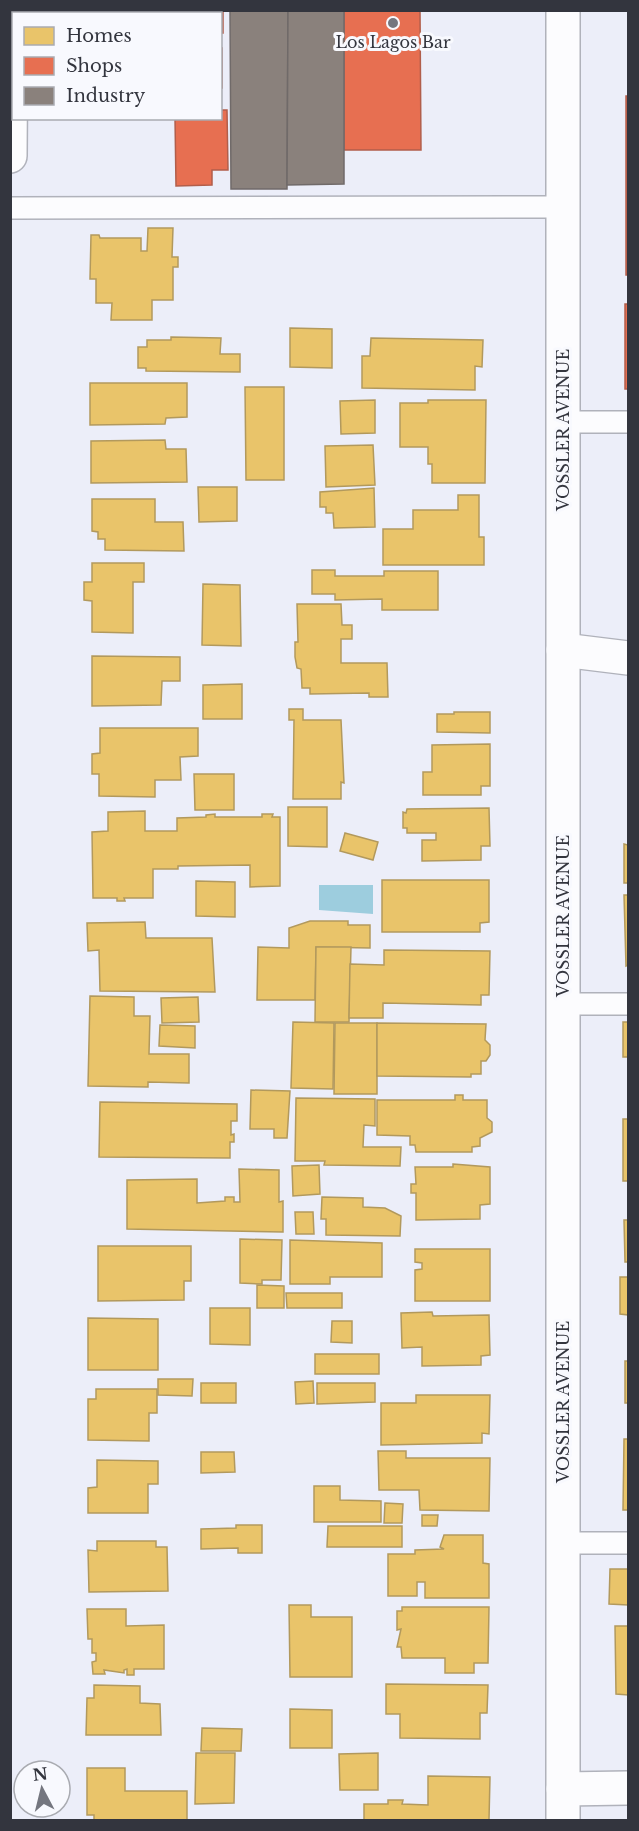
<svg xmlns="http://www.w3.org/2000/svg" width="639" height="1831" viewBox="0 0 639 1831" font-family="'Libre Baskerville',serif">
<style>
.water{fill:#9dcdde}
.homes{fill:#e9c46a;stroke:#b2995d;stroke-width:1.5}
.shops{fill:#e76f51;stroke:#b15e4b;stroke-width:1.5}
.industry{fill:#8a817c;stroke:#706a69;stroke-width:1.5}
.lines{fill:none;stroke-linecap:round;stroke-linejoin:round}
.service-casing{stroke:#b0b2bb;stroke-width:24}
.minor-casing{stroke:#b0b2bb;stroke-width:36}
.service{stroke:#fcfcfe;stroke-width:21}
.minor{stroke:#fcfcfe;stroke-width:33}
.poi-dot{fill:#74767f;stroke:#f8f9fe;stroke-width:2}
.labels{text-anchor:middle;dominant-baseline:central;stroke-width:6;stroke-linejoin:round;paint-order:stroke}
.poi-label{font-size:16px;fill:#33353e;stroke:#f8f9fe}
.street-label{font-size:16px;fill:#33353e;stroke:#f8f9fe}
</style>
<rect width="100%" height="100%" fill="#eceef9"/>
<path class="water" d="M319,885H373V914L319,910Z"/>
<g class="homes">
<path d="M148,228H173L172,257H178V267H173V300H152V320H111L112,303H96V279H90L91,235H99L100,238H141V251H147Z"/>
<path d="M290,328L332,329V368L290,367Z"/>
<path d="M171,337L221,338L220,354H240V372L146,371V368H138V347H147V340H171Z"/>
<path d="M371,338L483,340L482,367L475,366V390L362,388V356H370Z"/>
<path d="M90,383H187V417L166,418L165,424L90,425Z"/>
<path d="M245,387H284V480H246Z"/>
<path d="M375,400V433L341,434L340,401Z"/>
<path d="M428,400H486L485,483H432V464H428V447H400V403H428Z"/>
<path d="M165,440L166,449H186L187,482L91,483V441Z"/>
<path d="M373,445L375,485L326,487L325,446Z"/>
<path d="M198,487H237V521L199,522Z"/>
<path d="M374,488L375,527L334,528L333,513H326V507H320V492Z"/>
<path d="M458,495H479V537H484V565H383V529H413V510H458Z"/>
<path d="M92,499H155V522H183L184,551L105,550V539H98V532L92,531Z"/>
<path d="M92,563H144V582H133V633L92,632V601L84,600V582H92Z"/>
<path d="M312,570H335V576H384V571H438V610H382V599L335,600V594H312Z"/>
<path d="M203,584L240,585L241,646L202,645Z"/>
<path d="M297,604H341L342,625H352V639H341V663H387L388,697H369V693L310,694V688H302L301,669L297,668L295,657V642H298Z"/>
<path d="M92,656L180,657V681H162L161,705L92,706Z"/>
<path d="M242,684V719H203V685Z"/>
<path d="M289,709H303V720H341L344,783L341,782V799H293L294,720H289Z"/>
<path d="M454,712H490V733L437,732V714H454Z"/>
<path d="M100,728H198V756L180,757L181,780H155V797L99,796V774H92V754L100,753Z"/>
<path d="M490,744V786H481V795H423V772H432V745Z"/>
<path d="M194,774H234V810H195Z"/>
<path d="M288,807H327V847L288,846Z"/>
<path d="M489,808L490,846H481V860L422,861V840H436V833H407V828H403V812L406,813L407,809Z"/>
<path d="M145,811V831H177V818L206,817V815L215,814V817H262V814H273L272,817H280V886L250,887V865L178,866V869H153V898H124L125,901H117V898H93L92,832L108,831V812Z"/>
<path d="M345,833L378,842L373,860L340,851Z"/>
<path d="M624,844L628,845V883H624Z"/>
<path d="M382,880H489V922L480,923V932H382Z"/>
<path d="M196,881L235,882V917L196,916Z"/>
<path d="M624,895H628V965L626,966Z"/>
<path d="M310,921H348V925H370V948L316,947L315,1000H257L258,947L289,948V928Z"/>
<path d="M145,922L146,938H212L215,992L100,991L99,950L88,951L87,923Z"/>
<path d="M316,947H351L349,1022H315Z"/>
<path d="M384,950L490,951L489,995H481V1005L383,1003V1018H349L350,964L384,965Z"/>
<path d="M90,996L134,997V1016H150L149,1054H189V1083L148,1082V1087L88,1086Z"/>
<path d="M198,997L199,1022L162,1023L161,998Z"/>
<path d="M293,1022L334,1023L333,1089L291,1088Z"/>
<rect x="623" y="1022" width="5" height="35"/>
<path d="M335,1023H377V1094H334Z"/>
<path d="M377,1023L486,1024L485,1040L490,1045V1055L486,1061H481V1074H471V1077L377,1076Z"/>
<path d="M160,1025L195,1026V1048L159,1046Z"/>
<path d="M251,1090L290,1091L287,1138H274V1129H250Z"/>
<path d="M455,1095H463V1100H487V1118L492,1122V1132L480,1138V1146L472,1147V1152H416L415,1145H410V1136L377,1135V1100H455Z"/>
<path d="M296,1098L375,1099V1126L364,1125L363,1147H401L400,1166L324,1165L325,1161H295Z"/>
<path d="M100,1102L237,1104V1121H231V1135L234,1134V1142H230V1158L99,1157Z"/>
<rect x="623" y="1119" width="5" height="62"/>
<path d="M453,1164L490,1167V1204L480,1205V1219L416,1220V1193H411V1184H416L415,1167H453Z"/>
<path d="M319,1165L320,1194L293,1196L292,1166Z"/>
<path d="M239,1169L279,1170V1202L283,1201V1232L127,1229V1180L197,1179V1203L225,1201V1197H234V1202H240Z"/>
<path d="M322,1197L363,1198V1207L385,1208L401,1216L400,1236L326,1235V1219H321Z"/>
<path d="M295,1212H313L314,1234H296Z"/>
<path d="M624,1220H628V1262H625Z"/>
<path d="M240,1239L282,1240L281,1280H262V1284L240,1283Z"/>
<path d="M290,1240L382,1243V1277H330V1284H290Z"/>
<path d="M98,1246H191V1281H184V1300L98,1301Z"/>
<path d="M415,1249H490V1301H415V1270L422,1269V1263L415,1262Z"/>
<path d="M620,1277H628V1346V1315L620,1314Z"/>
<path d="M257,1285L284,1286V1308H257Z"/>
<path d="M286,1293H342V1308H287Z"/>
<path d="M210,1308H250V1345L210,1344Z"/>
<path d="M432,1312L433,1316L489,1315L490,1355L481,1356V1365L422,1366V1347L402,1348L401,1313Z"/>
<path d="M88,1318L158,1319V1370H88Z"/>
<path d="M332,1321H352V1343L331,1342Z"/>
<rect x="315" y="1354" width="64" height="20"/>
<rect x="625" y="1361" width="3" height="42"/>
<path d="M158,1379H193L192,1396L158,1395Z"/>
<path d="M313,1381L314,1403L296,1404L295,1382Z"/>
<rect x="201" y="1383" width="35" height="20"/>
<path d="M317,1383H375V1402L317,1404Z"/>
<path d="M96,1389H157V1413H149V1441L88,1440V1399H96Z"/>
<path d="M416,1395H490L489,1434L482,1433V1443L381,1445V1403H416Z"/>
<path d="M624,1439H628V1510H623Z"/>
<path d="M378,1451H406V1458H490L489,1511L420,1510L419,1490H379Z"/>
<path d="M201,1452H234L235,1472L201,1473Z"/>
<path d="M97,1460L158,1461V1484H148V1513H88V1488L97,1487Z"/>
<path d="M314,1486H340V1500L381,1501V1522H314Z"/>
<path d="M385,1503L403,1504L402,1523H384Z"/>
<path d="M422,1515H438L437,1526H422Z"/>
<path d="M236,1525H262V1553H238V1548L201,1549V1529L236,1528Z"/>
<path d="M328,1526H402V1547H327Z"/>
<path d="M444,1535H483V1563L489,1564V1598H425V1582H417V1596H388V1554H415V1550L444,1549L440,1547Z"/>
<path d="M97,1541H156V1547H167L168,1591L89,1592L88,1550L97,1551Z"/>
<path d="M610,1569H628V1605L609,1604Z"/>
<path d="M289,1605H311V1617H352V1677H290Z"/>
<path d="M402,1607H489L488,1663H474V1673H445V1658H402L401,1647H397L401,1629L397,1630V1611H402Z"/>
<path d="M87,1609H126V1626L164,1625V1669H134V1675H127V1669L124,1670V1673L104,1670L105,1674H93L92,1662L96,1661V1653H92V1639H88Z"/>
<path d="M615,1626H628V1695L616,1694Z"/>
<path d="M386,1684L488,1685L487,1713H480V1739L400,1738V1714H386Z"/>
<path d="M94,1685L140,1686V1703L160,1704L161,1735H86L87,1698H94Z"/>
<path d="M290,1709L332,1710V1748H290Z"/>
<path d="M202,1728L242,1729L241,1751H201Z"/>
<path d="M196,1753H235L234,1803L195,1804Z"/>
<path d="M378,1753V1790H340L339,1754Z"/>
<path d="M87,1768H125V1791H187V1820H94V1815H87Z"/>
<path d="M428,1776L490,1777L489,1820H364V1804H388V1800H403L402,1804L428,1805Z"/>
</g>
<g class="shops">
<rect x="52" y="10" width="83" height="4"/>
<path d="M177,10H223V33H220V14H177Z"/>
<path d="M344,10H420L421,150H344Z"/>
<rect x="220" y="48" width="2" height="40"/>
<rect x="626" y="96" width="2" height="179"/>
<path d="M220,110H227L228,170H212V185L176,186L175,118H220Z"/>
<rect x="625" y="304" width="3" height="85"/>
</g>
<g class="industry">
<path d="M230,10H288L287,189H231Z"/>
<path d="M288,10H344V184L287,185Z"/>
</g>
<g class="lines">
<defs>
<g id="service">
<path d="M10,208L563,207"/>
<path d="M563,422H628"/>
<path d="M563,1004H628"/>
<path d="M563,1543H628"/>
</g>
<g id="minor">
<path d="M10,156L11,10"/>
<path d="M563,650L628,658"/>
<path d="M563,1789L628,1788"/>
<path d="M563,1820V10"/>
</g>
</defs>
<use href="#service" class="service-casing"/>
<use href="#minor" class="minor-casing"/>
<use href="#service" class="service"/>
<use href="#minor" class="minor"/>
</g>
<circle class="poi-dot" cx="393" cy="23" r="6"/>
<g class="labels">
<g class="poi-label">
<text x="393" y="42">Los Lagos Bar</text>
</g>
<g class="street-label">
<text transform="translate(563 430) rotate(-90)">VOSSLER AVENUE</text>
<text transform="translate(563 916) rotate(-90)">VOSSLER AVENUE</text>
<text transform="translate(563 1402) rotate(-90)">VOSSLER AVENUE</text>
</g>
</g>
<rect width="639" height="1831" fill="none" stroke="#33353e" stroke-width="24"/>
<rect x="12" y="12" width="210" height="108" fill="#f8f9fe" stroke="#a9abb1" stroke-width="1.5"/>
<rect x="24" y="27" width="30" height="18" fill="#e9c46a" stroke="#a9abb1" stroke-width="1.5"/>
<text x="66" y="42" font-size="18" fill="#33353e">Homes</text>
<rect x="24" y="57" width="30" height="18" fill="#e76f51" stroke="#a9abb1" stroke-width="1.5"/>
<text x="66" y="72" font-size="18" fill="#33353e">Shops</text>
<rect x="24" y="87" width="30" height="18" fill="#8a817c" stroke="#a9abb1" stroke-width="1.5"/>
<text x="66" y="102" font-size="18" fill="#33353e">Industry</text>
<g transform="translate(42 1789) rotate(353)"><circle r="28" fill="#f8f9fe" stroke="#a9abb1" stroke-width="1.5"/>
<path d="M0-4.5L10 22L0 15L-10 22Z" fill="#74767f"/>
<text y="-9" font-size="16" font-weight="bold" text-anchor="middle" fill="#33353e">N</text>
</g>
</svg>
